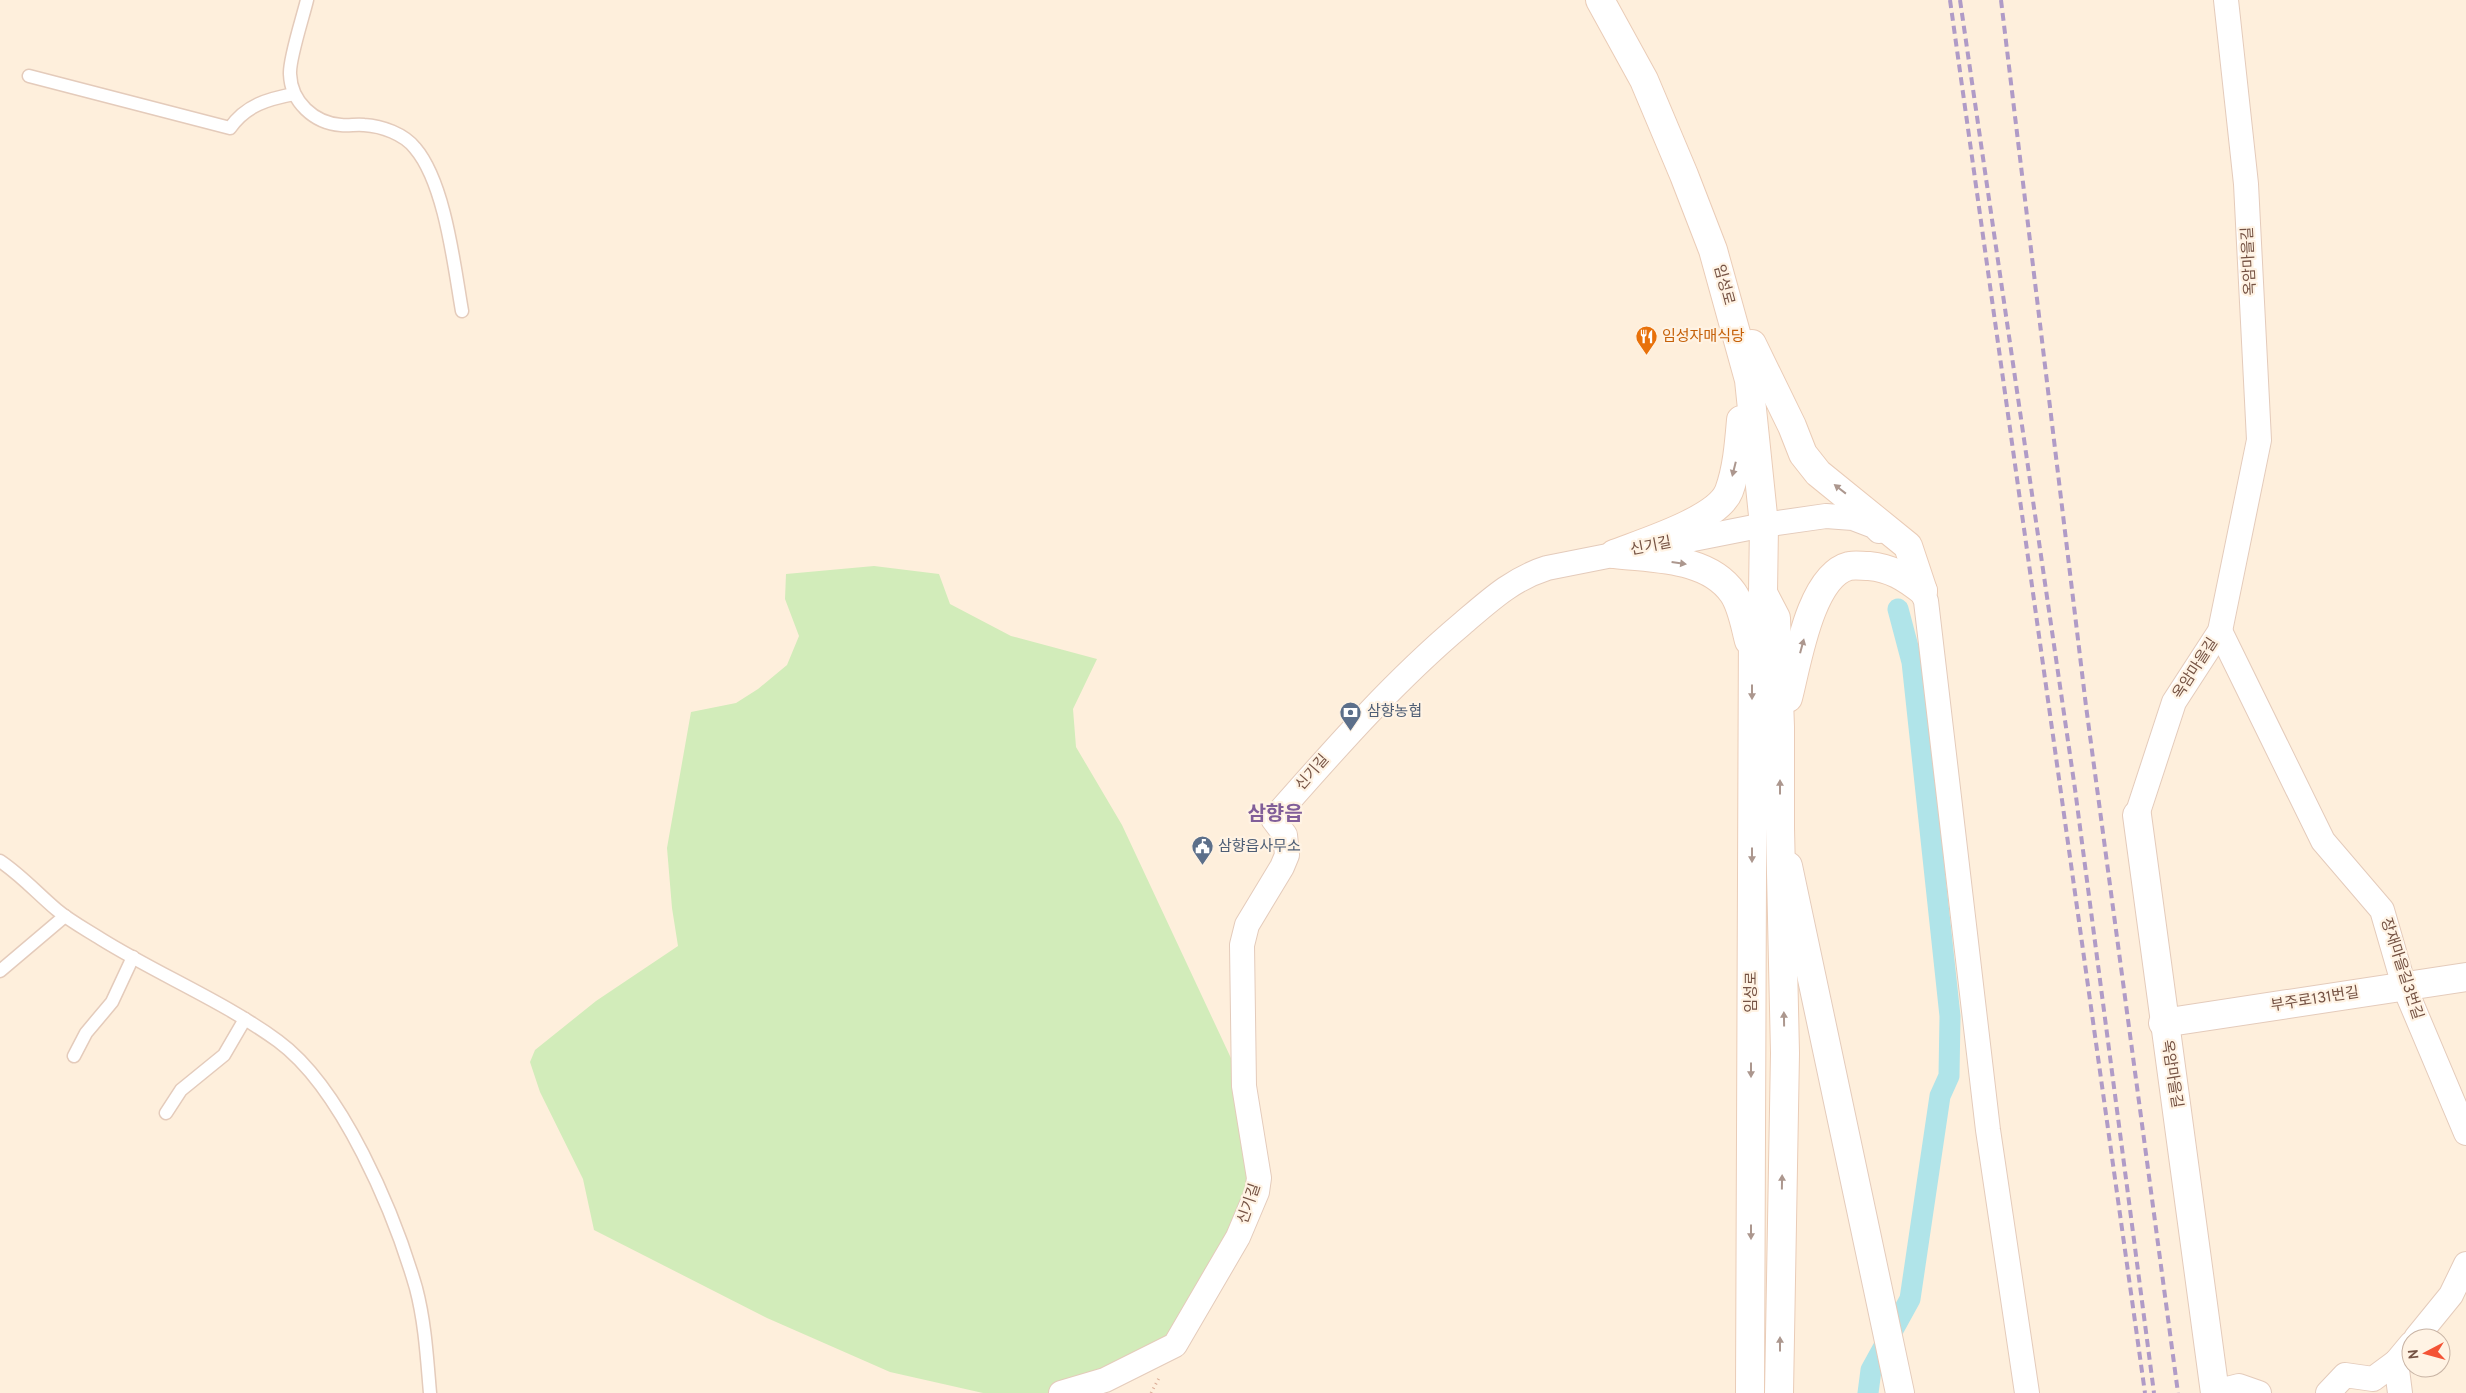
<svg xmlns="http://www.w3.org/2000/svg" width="2466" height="1393" viewBox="0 0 2466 1393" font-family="Overpass,'Noto Sans KR',sans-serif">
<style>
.green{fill:#d2ecba}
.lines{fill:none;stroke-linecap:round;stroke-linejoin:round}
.canal{stroke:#b0e4e9;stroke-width:21}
.service-casing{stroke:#e4cbbb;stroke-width:15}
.minor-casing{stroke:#e4cbbb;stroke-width:26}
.tertiary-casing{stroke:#e4cbbb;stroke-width:30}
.secondary-casing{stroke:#eaccb7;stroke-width:30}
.path{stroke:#daab95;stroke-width:3;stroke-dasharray:1 4;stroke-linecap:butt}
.service{stroke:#fff;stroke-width:12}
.minor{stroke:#fff;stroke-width:24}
.tertiary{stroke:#fff;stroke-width:28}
.secondary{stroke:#fff;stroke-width:28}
.rail{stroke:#b09bc7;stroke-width:4;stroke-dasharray:8 5;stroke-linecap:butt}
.oneway{fill:#ac978e}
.labels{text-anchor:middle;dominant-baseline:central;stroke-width:4.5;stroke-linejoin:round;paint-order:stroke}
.street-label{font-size:15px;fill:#755243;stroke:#fff3e4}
.food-label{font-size:15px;fill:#c56008;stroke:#fff3e4;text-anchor:start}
.service-label{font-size:15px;fill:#4e5e75;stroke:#fff3e4;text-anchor:start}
.district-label{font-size:20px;font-weight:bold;fill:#815e99;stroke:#fff3e4}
</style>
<rect width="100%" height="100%" fill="#feefdc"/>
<path class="green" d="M874,566L939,574L950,604L1011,636L1097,659L1073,709L1076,747L1122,825L1244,1086L1259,1178L1175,1345L1061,1393H983L890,1372L767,1318L594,1230L583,1179L540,1092L530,1062L535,1050L596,1001L678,946L672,908L667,848L691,712L736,703L758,689L787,665L799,636L785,599L786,574Z"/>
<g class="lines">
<path class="canal" d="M1868,1393L1871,1370L1910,1299L1940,1096L1949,1076L1950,1016L1912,662L1898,609"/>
<defs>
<g id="service">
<path d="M307,0C303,17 289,59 290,74C291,102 314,123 341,125C349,126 356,124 364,125C382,126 404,134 415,148C445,183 454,265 462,311"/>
<path d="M29,76L230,128C246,105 268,99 294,94"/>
<path d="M0,861C21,875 38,894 57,910C70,921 87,930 101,939C159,975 223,1001 278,1041C342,1088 394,1212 416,1288C425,1322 427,1358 430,1393"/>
<path d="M0,971L65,916"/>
<path d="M74,1056L86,1033L112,1002L133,957"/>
<path d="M166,1113L181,1090L224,1055L245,1019"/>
</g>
<g id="minor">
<path d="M1914,574L1926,601L1988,1130L2027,1393"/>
<path d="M2220,631L2323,841L2382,910L2404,986L2466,1133"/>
<path d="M2137,815L2174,702L2220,631L2259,440L2246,184L2226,0"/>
<path d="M2416,1338L2451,1295L2466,1264"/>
<path d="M2396,1362L2400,1393"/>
<path d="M2215,1392L2239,1386L2259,1393"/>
<path d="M1061,1393L1105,1380L1175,1345L1238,1237L1257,1192L1259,1178L1244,1086L1242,945L1247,925L1282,867L1287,855L1285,835L1273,819C1333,751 1392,683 1462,624C1489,601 1512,579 1547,568L1764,525L1826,516L1853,518L1874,526L1879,531"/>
<path d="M2328,1393L2345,1375L2373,1379L2396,1362L2411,1344"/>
</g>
<g id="tertiary">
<path d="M2137,815L2215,1393"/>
<path d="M1788,866L1900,1393"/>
<path d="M2163,1023L2466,977"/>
</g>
<g id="secondary">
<path d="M1600,0L1644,80L1684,175L1713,250L1749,380L1764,525L1763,593L1753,621L1750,1393"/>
<path d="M1752,344L1792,426L1803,454L1818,473L1908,546L1923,591"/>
<path d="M1614,554C1642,543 1718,520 1729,491C1737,469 1739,444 1741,420"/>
<path d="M1615,554C1655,559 1708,557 1733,593C1742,606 1745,626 1749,641"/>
<path d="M1763,593L1776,618L1780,727V828L1785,1053L1779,1393"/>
<path d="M1788,698C1797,664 1810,576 1849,566C1856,565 1862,566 1869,566C1891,568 1905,577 1923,591"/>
</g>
</defs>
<use href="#service" class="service-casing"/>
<use href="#minor" class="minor-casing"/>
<use href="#tertiary" class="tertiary-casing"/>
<use href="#secondary" class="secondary-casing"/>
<path class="path" d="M1151,1393L1159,1378"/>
<use href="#service" class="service"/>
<use href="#minor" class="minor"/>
<use href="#tertiary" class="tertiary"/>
<use href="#secondary" class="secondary"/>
<g class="rail">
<path d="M1950,0L2145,1393"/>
<path d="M1960,0L2075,789L2154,1393"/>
<path d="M2001,0L2086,706L2178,1393"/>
</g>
</g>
<defs><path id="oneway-solid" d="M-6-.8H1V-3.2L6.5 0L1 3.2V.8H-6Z" transform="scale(1.25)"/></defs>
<g class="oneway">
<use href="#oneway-solid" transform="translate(1734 469) rotate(104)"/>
<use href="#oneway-solid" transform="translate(1840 489) rotate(-142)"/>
<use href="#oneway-solid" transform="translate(1679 563) rotate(8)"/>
<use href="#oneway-solid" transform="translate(1802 646) rotate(-75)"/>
<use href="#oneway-solid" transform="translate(1752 692) rotate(90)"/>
<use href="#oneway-solid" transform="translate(1780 787) rotate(-90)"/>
<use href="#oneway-solid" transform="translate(1752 855) rotate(90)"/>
<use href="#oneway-solid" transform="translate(1784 1019) rotate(-91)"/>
<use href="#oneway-solid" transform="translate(1751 1070) rotate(90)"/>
<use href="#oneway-solid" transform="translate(1782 1182) rotate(-89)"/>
<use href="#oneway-solid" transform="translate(1751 1232) rotate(90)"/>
<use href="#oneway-solid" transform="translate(1780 1344) rotate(-90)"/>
</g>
<defs>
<symbol id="restaurant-pin" viewBox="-11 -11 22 30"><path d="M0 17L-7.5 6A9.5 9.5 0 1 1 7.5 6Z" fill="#e8710a" stroke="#fff3e4"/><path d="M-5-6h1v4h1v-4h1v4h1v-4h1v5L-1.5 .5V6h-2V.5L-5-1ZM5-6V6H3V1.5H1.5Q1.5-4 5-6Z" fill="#fff"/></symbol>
<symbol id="bank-pin" viewBox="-11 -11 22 30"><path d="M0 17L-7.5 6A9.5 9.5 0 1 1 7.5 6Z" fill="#5c6f8a" stroke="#fff3e4"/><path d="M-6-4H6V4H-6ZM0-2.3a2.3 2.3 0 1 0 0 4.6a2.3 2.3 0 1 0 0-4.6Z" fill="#fff"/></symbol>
<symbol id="civic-pin" viewBox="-11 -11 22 30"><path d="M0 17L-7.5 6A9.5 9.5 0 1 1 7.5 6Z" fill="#5c6f8a" stroke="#fff3e4"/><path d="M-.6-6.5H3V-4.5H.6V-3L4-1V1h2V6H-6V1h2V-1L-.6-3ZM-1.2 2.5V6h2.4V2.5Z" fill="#fff"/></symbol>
</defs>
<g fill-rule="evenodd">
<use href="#restaurant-pin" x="1634" y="324" width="25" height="34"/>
<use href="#bank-pin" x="1338" y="700" width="25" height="34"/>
<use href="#civic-pin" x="1190" y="834" width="25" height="34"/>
</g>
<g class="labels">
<g class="street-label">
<text transform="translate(2250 261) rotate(-93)">옥암마을길</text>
<text transform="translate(1723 285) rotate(75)">임성로</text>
<text transform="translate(1651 547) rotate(-11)">신기길</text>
<text transform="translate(2196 669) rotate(-57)">옥암마을길</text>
<text transform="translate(1313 773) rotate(-49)">신기길</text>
<text transform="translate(2401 969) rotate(72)">장재마을길3번길</text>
<text transform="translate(1752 992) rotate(-90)">임성로</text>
<text transform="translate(2315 1000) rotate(-9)">부주로131번길</text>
<text transform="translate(2171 1074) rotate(81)">옥암마을길</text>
<text transform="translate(1250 1204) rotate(-71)">신기길</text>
</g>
<g class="food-label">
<text x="1662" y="337">임성자매식당</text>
</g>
<g class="service-label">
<text x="1367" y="712">삼향농협</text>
<text x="1218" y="847">삼향읍사무소</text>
</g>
<g class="district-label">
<text x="1275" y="815">삼향읍</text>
</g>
</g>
<g transform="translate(2426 1353) rotate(264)"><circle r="24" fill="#fff3e4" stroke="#c8b3a4"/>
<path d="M0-4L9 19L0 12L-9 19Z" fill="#f45335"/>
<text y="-8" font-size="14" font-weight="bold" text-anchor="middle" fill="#755243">N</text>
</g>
</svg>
